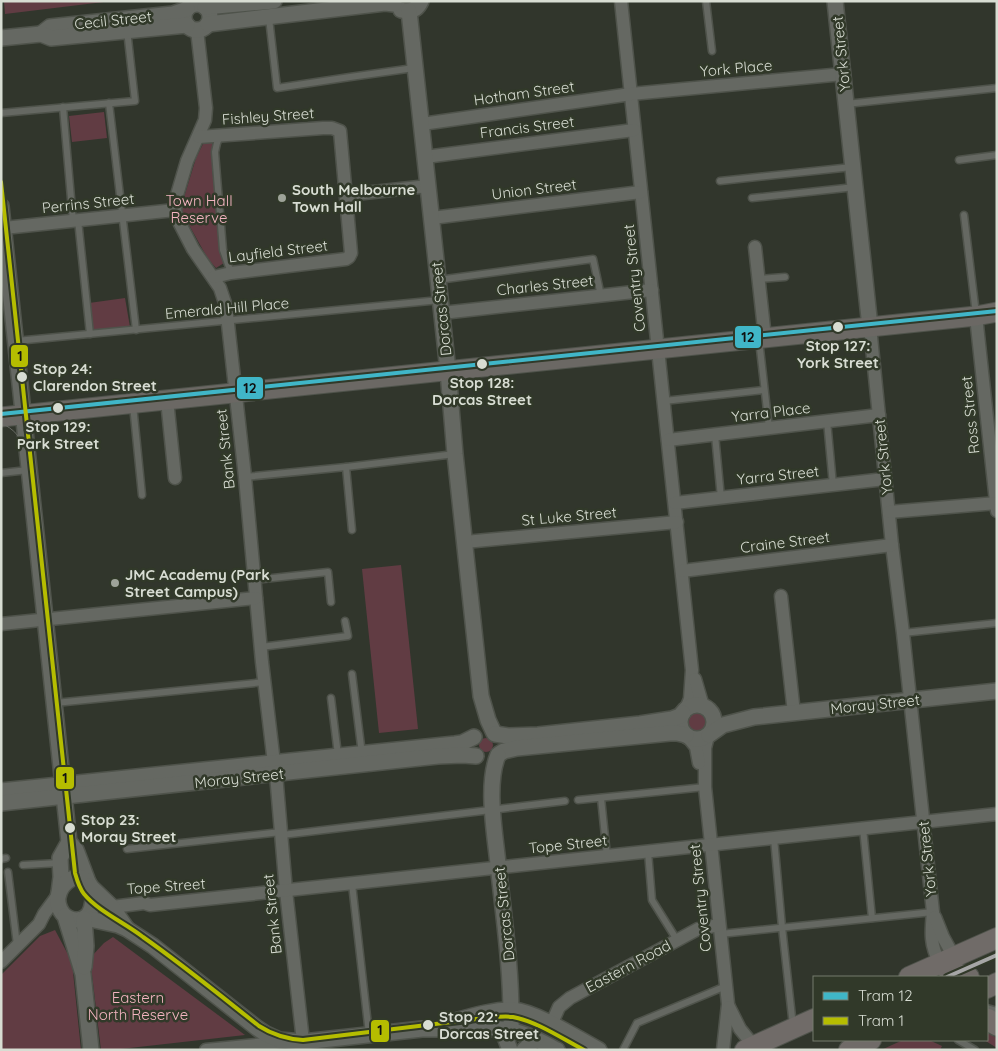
<svg xmlns="http://www.w3.org/2000/svg" width="998" height="1051" viewBox="0 0 998 1051" font-family="Quicksand,sans-serif">
<style>
.green{fill:#613c43}
.lines{fill:none;stroke-linecap:round;stroke-linejoin:round}
.service-casing{stroke:#4f534b;stroke-width:9}
.minor-casing{stroke:#4f534b;stroke-width:15}
.tertiary-casing{stroke:#4f534b;stroke-width:18}
.primary-casing{stroke:#4f534b;stroke-width:21}
.trunk-casing{stroke:#4f534b;stroke-width:22}
.motorway-casing{stroke:#4f534b;stroke-width:24}
.service{stroke:#656862;stroke-width:6}
.minor{stroke:#656862;stroke-width:12}
.tertiary{stroke:#656862;stroke-width:15}
.primary{stroke:#6b6864;stroke-width:19}
.trunk{stroke:#706b68;stroke-width:20}
.motorway{stroke:#756e6b;stroke-width:21}
.tram{stroke:#696c66;stroke-width:1}
.tram-1-casing{stroke:#313929;stroke-width:8}
.tram-2-casing{stroke:#313929;stroke-width:8}
.tram-3-casing{stroke:#313929;stroke-width:8}
.tram-1{stroke:#40b6c8;stroke-width:4}
.tram-2{stroke:#b5bd00;stroke-width:4}
.tram-3{stroke:#a6a6a6;stroke-width:4}
.poi-dot{fill:#9ea399;stroke:#313929;stroke-width:2}
.stop-dot{fill:#d8ddd3;stroke:#313929;stroke-width:2}
.labels{text-anchor:middle;dominant-baseline:central;stroke-width:5;stroke-linejoin:round;paint-order:stroke}
.street-label{font-size:15px;fill:#d8ddd3;stroke:#313929}
.poi-label{font-size:15px;font-weight:bold;fill:#d8ddd3;stroke:#313929;text-anchor:start}
.park-label{font-size:15px;fill:#f3b4c0;stroke:#313929}
.stop-label{font-size:15px;font-weight:bold;fill:#d8ddd3;stroke:#313929}
.line-badge{stroke:#313929;stroke-width:2}
.pale-badge-label{font-size:14px;text-anchor:middle;font-weight:bold;fill:#111}
</style>
<rect width="100%" height="100%" fill="#31362c"/>
<g class="green">
<path d="M4,1H112L5,14Z"/>
<path d="M104,112L107,138L72,142L69,116Z"/>
<path d="M212,140V167L220,249L224,263L216,268L208,259L189,225C183,221 181,213 181,207L196,158L204,142Z"/>
<path d="M125,298L130,327L93,332L89,303Z"/>
<path d="M401,565L418,729L379,733L362,569Z"/>
<circle cx="698" cy="722" r="10"/>
<circle cx="486" cy="745" r="7"/>
<path d="M55,930L72,962L81,1050H1V975L40,936Z"/>
<path d="M113,937L245,1035L112,1050H101L90,958L104,943Z"/>
<path d="M987,1032L997,1038V1048L984,1040H987Z"/>
<path d="M903,1040H929L942,1046L940,1050H881Z"/>
</g>
<g class="lines">
<defs>
<g id="service">
<path d="M706,1L712,51"/>
<path d="M269,18L277,88L350,77L414,68"/>
<path d="M109,103L136,330"/>
<path d="M846,104L997,88"/>
<path d="M63,107L73,221"/>
<path d="M1,113L135,101L127,30"/>
<path d="M220,136L217,143L215,152L217,177L223,250L231,273"/>
<path d="M959,160L997,155"/>
<path d="M720,181L852,167"/>
<path d="M752,198L855,187"/>
<path d="M964,215L976,314"/>
<path d="M78,220L90,334"/>
<path d="M758,279L785,277"/>
<path d="M438,280L593,259L601,296"/>
<path d="M759,340L769,428"/>
<path d="M16,341L440,300"/>
<path d="M664,401L764,390"/>
<path d="M133,405L142,495"/>
<path d="M827,421L833,485"/>
<path d="M715,435L721,498"/>
<path d="M346,467L352,530"/>
<path d="M1,473L28,470"/>
<path d="M245,477L346,467L455,454"/>
<path d="M254,580L328,572L331,602"/>
<path d="M903,633L997,623"/>
<path d="M261,647L348,636L345,621"/>
<path d="M352,674L362,754"/>
<path d="M331,698L338,755"/>
<path d="M55,703L265,682"/>
<path d="M601,798L607,856"/>
<path d="M578,800L705,787"/>
<path d="M863,828L872,918"/>
<path d="M282,835L565,801"/>
<path d="M774,838L782,927L793,1026"/>
<path d="M127,849L281,832"/>
<path d="M648,852L652,900L677,940"/>
<path d="M1,859L6,858"/>
<path d="M23,865L59,863"/>
<path d="M8,872L17,945"/>
<path d="M352,884L369,1034"/>
<path d="M720,934L933,912"/>
<path d="M987,1008L997,1011"/>
<path d="M958,1040L975,1050"/>
<path d="M623,1050L637,1023L726,986"/>
</g>
<g id="minor">
<path d="M194,1L195,4"/>
<path d="M621,1L692,670L690,699L685,711"/>
<path d="M197,30L206,108L205,120L187,161L177,195L175,210L177,218L193,249L220,288L226,306L245,477L262,662L274,763"/>
<path d="M422,124L631,94L843,74"/>
<path d="M199,137L323,128H332L340,131L351,253L349,257L346,259L231,273L214,277"/>
<path d="M425,157L634,130"/>
<path d="M346,195L428,186"/>
<path d="M432,218L641,192"/>
<path d="M4,228L175,210"/>
<path d="M755,247L765,338"/>
<path d="M442,313L652,290"/>
<path d="M976,316L997,511"/>
<path d="M870,327L892,545L903,633L933,912C931,932 930,946 940,963"/>
<path d="M167,400L175,478"/>
<path d="M668,440L879,415"/>
<path d="M675,503L885,479"/>
<path d="M889,512L997,503"/>
<path d="M465,542L677,522"/>
<path d="M682,571L892,545"/>
<path d="M781,596L794,713"/>
<path d="M1,624L256,598"/>
<path d="M695,679L702,703L706,707"/>
<path d="M708,736L705,748V787L728,1004L723,1050"/>
<path d="M688,737L696,747L699,763"/>
<path d="M276,774L286,891L304,1050"/>
<path d="M112,907L144,903L150,905L997,814"/>
<path d="M935,917L943,937L954,957"/>
<path d="M1,962L39,924L44,914L58,895"/>
<path d="M729,1007L740,1029L754,1046"/>
<path d="M551,1025L559,1007L570,998L698,929L719,925"/>
<path d="M206,1050L285,1042"/>
</g>
<g id="tertiary">
<path d="M835,1L870,327"/>
<circle cx="197" cy="17" r="13"/>
<path d="M205,7L274,1"/>
<path d="M401,10C410,12 417,10 421,1"/>
<path d="M409,11L448,371L455,454L481,696L488,720L494,733"/>
<path d="M208,24L385,3L394,4"/>
<path d="M41,34L50,27L173,14L187,9"/>
<path d="M1,38L41,34L51,38L187,25"/>
<path d="M1,206L69,842L60,858L61,877L59,893"/>
<circle cx="697" cy="722" r="17"/>
<path d="M495,734L508,736L538,735L640,724L672,719L680,716L683,713"/>
<path d="M709,735L723,725L754,717L997,691"/>
<path d="M499,754L504,751L517,748L670,733H677L686,735"/>
<path d="M498,755C485,786 496,839 499,873C505,925 512,977 511,1030"/>
<path d="M1,791L455,744L462,743L474,737"/>
<path d="M1,803L438,756L463,755L476,756"/>
<path d="M69,842L76,850L88,882"/>
<path d="M76,877C97,876 97,912 84,918C83,919 78,920 77,920C71,920 67,918 63,914C52,900 60,882 76,877Z"/>
<path d="M90,886L112,907L127,929"/>
<path d="M65,916L83,974L91,1050"/>
<path d="M85,918L118,925L127,929L153,946L257,1028L266,1034L279,1040L303,1042L422,1029H499C521,1030 538,1040 557,1050"/>
<path d="M84,967L86,946L84,919"/>
<path d="M448,1023C466,1018 494,1009 513,1010C536,1012 577,1038 599,1050"/>
<path d="M499,1029L505,1037L510,1050"/>
<path d="M524,1050L536,1039"/>
</g>
<path id="primary" d="M1,417L976,316L997,312"/>
<g id="trunk">
<path d="M940,963L950,971L969,977"/>
<path d="M909,977L997,938"/>
<path d="M987,988L997,983"/>
<path d="M745,1050L814,1019"/>
<path d="M849,1050L871,1040"/>
</g>
<path id="motorway" d="M987,1019L997,1025"/>
</defs>
<use href="#service" class="service-casing"/>
<use href="#minor" class="minor-casing"/>
<use href="#tertiary" class="tertiary-casing"/>
<use href="#primary" class="primary-casing"/>
<use href="#trunk" class="trunk-casing"/>
<use href="#motorway" class="motorway-casing"/>
<use href="#service" class="service"/>
<use href="#minor" class="minor"/>
<use href="#tertiary" class="tertiary"/>
<use href="#primary" class="primary"/>
<use href="#trunk" class="trunk"/>
<use href="#motorway" class="motorway"/>
<g class="tram">
<path d="M1,416C19,420 28,433 30,450"/>
<path d="M1,423C14,429 21,437 25,450"/>
</g>
<defs>
<path id="tram-1" d="M1,414L997,311"/>
<path id="tram-2" d="M1,182L75,873C77,880 79,888 84,894C98,911 125,923 143,937C183,965 221,996 259,1026C273,1035 287,1039 303,1040L493,1017C499,1017 506,1016 513,1017C538,1022 561,1038 584,1050"/>
<path id="tram-3" d="M947,977L997,955"/>
</defs>
<use href="#tram-1" class="tram-1-casing"/>
<use href="#tram-2" class="tram-2-casing"/>
<use href="#tram-3" class="tram-3-casing"/>
<use href="#tram-1" class="tram-1"/>
<use href="#tram-2" class="tram-2"/>
<use href="#tram-3" class="tram-3"/>
</g>
<g class="poi-dot">
<circle cx="282" cy="198" r="5"/>
<circle cx="115" cy="583" r="5"/>
</g>
<g class="stop-dot">
<circle cx="838" cy="327" r="6"/>
<circle cx="482" cy="364" r="6"/>
<circle cx="22" cy="377" r="6"/>
<circle cx="58" cy="408" r="6"/>
<circle cx="70" cy="828" r="6"/>
<circle cx="428" cy="1025" r="6"/>
</g>
<g class="labels">
<g class="street-label">
<text transform="translate(113 20) rotate(-6)">Cecil Street</text>
<text transform="translate(841 54) rotate(-96)">York Street</text>
<text transform="translate(736 68) rotate(-5)">York Place</text>
<text transform="translate(524 93) rotate(-8)">Hotham Street</text>
<text transform="translate(268 116) rotate(-4)">Fishley Street</text>
<text transform="translate(527 127) rotate(-7)">Francis Street</text>
<text transform="translate(534 189) rotate(-7)">Union Street</text>
<text transform="translate(88 203) rotate(-6)">Perrins Street</text>
<text transform="translate(278 251) rotate(-7)">Layfield Street</text>
<text transform="translate(634 278) rotate(-96)">Coventry Street</text>
<text transform="translate(545 285) rotate(-6)">Charles Street</text>
<text transform="translate(227 308) rotate(-5)">Emerald Hill Place</text>
<text transform="translate(441 309) rotate(-96)">Dorcas Street</text>
<text transform="translate(771 412) rotate(-7)">Yarra Place</text>
<text transform="translate(970 415) rotate(-96)">Ross Street</text>
<text transform="translate(225 449) rotate(-96)">Bank Street</text>
<text transform="translate(883 457) rotate(-96)">York Street</text>
<text transform="translate(778 475) rotate(-6)">Yarra Street</text>
<text transform="translate(569 516) rotate(-5)">St Luke Street</text>
<text transform="translate(785 542) rotate(-7)">Craine Street</text>
<text transform="translate(875 704) rotate(-6)">Moray Street</text>
<text transform="translate(239 778) rotate(-6)">Moray Street</text>
<text transform="translate(568 844) rotate(-6)">Tope Street</text>
<text transform="translate(927 859) rotate(-96)">York Street</text>
<text transform="translate(166 886) rotate(-4)">Tope Street</text>
<text transform="translate(700 898) rotate(-96)">Coventry Street</text>
<text transform="translate(272 914) rotate(-96)">Bank Street</text>
<text transform="translate(504 914) rotate(-96)">Dorcas Street</text>
<text transform="translate(628 966) rotate(-28)">Eastern Road</text>
</g>
<g class="poi-label">
<text x="292" y="189">South Melbourne<tspan x="292" dy="17">Town Hall</tspan></text>
<text x="125" y="574">JMC Academy (Park<tspan x="125" dy="17">Street Campus)</tspan></text>
</g>
<g class="park-label">
<text x="199" y="200">Town Hall<tspan x="199" dy="17">Reserve</tspan></text>
<text x="138" y="997">Eastern<tspan x="138" dy="17">North Reserve</tspan></text>
</g>
<g class="stop-label">
<text x="838" y="345">Stop 127:<tspan x="838" dy="17">York Street</tspan></text>
<text x="33" y="368" text-anchor="start">Stop 24:<tspan x="33" dy="17">Clarendon Street</tspan></text>
<text x="482" y="382">Stop 128:<tspan x="482" dy="17">Dorcas Street</tspan></text>
<text x="58" y="426">Stop 129:<tspan x="58" dy="17">Park Street</tspan></text>
<text x="81" y="819" text-anchor="start">Stop 23:<tspan x="81" dy="17">Moray Street</tspan></text>
<text x="439" y="1016" text-anchor="start">Stop 22:<tspan x="439" dy="17">Dorcas Street</tspan></text>
</g>
</g>
<g class="line-badge">
<rect x="734" y="325" width="28" height="24" rx="5" fill="#40b6c8"/>
<rect x="10" y="344" width="19" height="24" rx="5" fill="#b5bd00"/>
<rect x="236" y="376" width="28" height="24" rx="5" fill="#40b6c8"/>
<rect x="55" y="766" width="20" height="24" rx="5" fill="#b5bd00"/>
<rect x="370" y="1019" width="20" height="24" rx="5" fill="#b5bd00"/>
</g>
<g class="pale-badge-label">
<text x="748" y="342">12</text>
<text x="20" y="361">1</text>
<text x="250" y="393">12</text>
<text x="65" y="783">1</text>
<text x="380" y="1035">1</text>
</g>
<rect width="998" height="1051" fill="none" stroke="#d8ddd3" stroke-width="5"/>
<rect x="813" y="976" width="175" height="65" fill="#313929" stroke="#747b6d"/>
<rect x="823" y="992" width="25" height="8" fill="#40b6c8" stroke="#747b6d"/>
<text x="858" y="1001" font-size="15" fill="#d8ddd3">Tram 12</text>
<rect x="823" y="1017" width="25" height="8" fill="#b5bd00" stroke="#747b6d"/>
<text x="858" y="1026" font-size="15" fill="#d8ddd3">Tram 1</text>
</svg>
